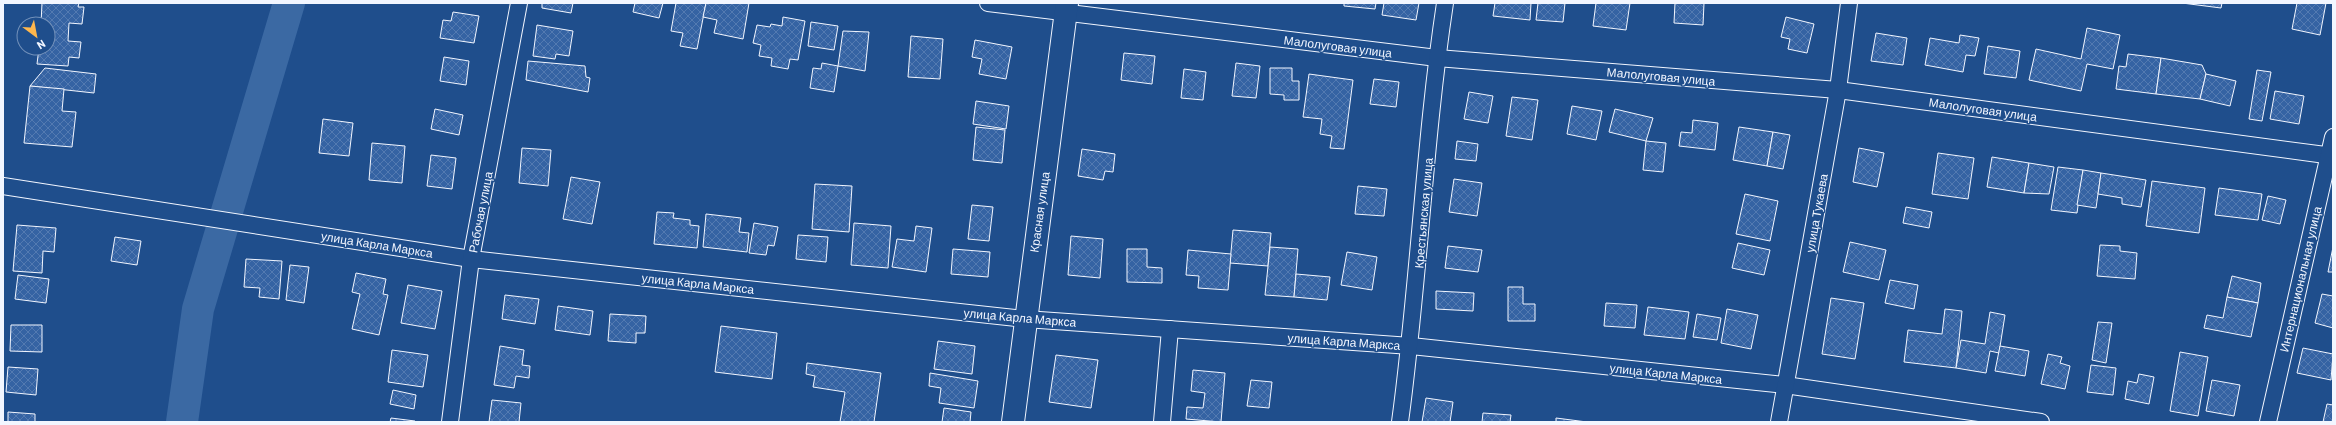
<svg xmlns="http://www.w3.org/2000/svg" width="2336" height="425" viewBox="0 0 2336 425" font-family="Barlow,sans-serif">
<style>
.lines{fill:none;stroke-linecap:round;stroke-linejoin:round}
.river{stroke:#3b69a3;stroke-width:32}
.building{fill:url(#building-cross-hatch);stroke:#f2f6ff}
.street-casing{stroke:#f2f6ff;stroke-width:18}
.secondary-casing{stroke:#f2f6ff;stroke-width:24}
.street{stroke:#1f4e8c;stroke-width:16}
.secondary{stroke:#1f4e8c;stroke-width:22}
.labels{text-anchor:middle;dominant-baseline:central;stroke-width:3;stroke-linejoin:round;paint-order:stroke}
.street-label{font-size:12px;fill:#f2f6ff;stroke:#1f4e8c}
</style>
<defs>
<pattern id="building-cross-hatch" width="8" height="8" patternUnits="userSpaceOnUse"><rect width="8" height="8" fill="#3563a3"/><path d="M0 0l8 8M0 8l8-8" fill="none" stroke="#537ab1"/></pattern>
</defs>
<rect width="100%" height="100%" fill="#1f4e8c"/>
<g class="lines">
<path class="river" d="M182,422L198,309L289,3"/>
</g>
<g class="building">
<path d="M42,3H79L78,7H84L82,24L69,23L68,41L81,42L79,58L69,57L68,66L37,64L39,48H48V24H41Z"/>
<path d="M542,3H573L571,13L542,8Z"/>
<path d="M635,3H663L659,18L633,12Z"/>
<path d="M676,3H706L697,49L680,46L683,33L671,31Z"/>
<path d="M706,3H749L743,39L714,33L717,20L703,17Z"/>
<path d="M1344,3H1376L1375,9L1344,6Z"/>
<path d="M1384,3H1419L1416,20L1382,15Z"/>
<path d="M1495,3H1531L1530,20L1493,16Z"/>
<path d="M1538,3H1565L1563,22L1536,20Z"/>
<path d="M1596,3H1630L1626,30L1593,26Z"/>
<path d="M1675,3H1704L1703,25L1674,23Z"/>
<path d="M2182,3H2222L2221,8Z"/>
<path d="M2297,3H2326L2320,35L2292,29Z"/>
<path d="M453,12L479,16L474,43L440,38L443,20L451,21Z"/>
<path d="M783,17L805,21L798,60L790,59L788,69L771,66L772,58L759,56L761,45L753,43L757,25L770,27L771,24L782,26Z"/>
<path d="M1786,17L1814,24L1807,53L1788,49L1790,39L1781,37Z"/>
<path d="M811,22L838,26L834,50L808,46Z"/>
<path d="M537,25L573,31L569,56L556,54L555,59L533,56Z"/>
<path d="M2087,28L2120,35L2113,69L2087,64L2081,91L2029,80L2036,49L2081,59Z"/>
<path d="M843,31L869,32L865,71L838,66Z"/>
<path d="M1876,33L1907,38L1903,65L1871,61Z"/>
<path d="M1960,35L1979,38L1975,56L1966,55L1963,72L1925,65L1930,38L1959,43Z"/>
<path d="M911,36L943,39L940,79L908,77Z"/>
<path d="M975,40L1012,47L1006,79L979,74L982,59L972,57Z"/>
<path d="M1988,46L2020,51L2016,78L1984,74Z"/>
<path d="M1124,53L1155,56L1152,84L1121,80Z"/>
<path d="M2128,54L2161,58L2156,94L2116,89L2119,66L2126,67Z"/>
<path d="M444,57L469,61L466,85L440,81Z"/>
<path d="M2161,58L2202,65L2206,74L2200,99L2156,94Z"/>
<path d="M528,61L585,66L586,77L590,78L588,92L526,80Z"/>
<path d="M822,63L838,66L834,92L810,88L813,68L821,69Z"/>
<path d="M1236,63L1260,66L1256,98L1232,96Z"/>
<path d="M45,68L96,74L94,93L30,86Z"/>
<path d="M1270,68H1292V81H1299V100H1284V95L1270,94Z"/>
<path d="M1184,69L1206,72L1203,100L1181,98Z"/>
<path d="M2257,70L2271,72L2262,121L2249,119Z"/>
<path d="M1309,74L1353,80L1344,149L1330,148L1332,136L1320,134L1322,119L1303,117Z"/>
<path d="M2206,74L2236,81L2230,106L2200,99Z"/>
<path d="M1374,79L1399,82L1396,107L1370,104Z"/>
<path d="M30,86L64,89L62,111L76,112L72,147L24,143Z"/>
<path d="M2275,91L2304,96L2299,124L2270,119Z"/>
<path d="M1469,92L1493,96L1488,123L1464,119Z"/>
<path d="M1512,97L1538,100L1532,140L1506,136Z"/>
<path d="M976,101L1009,106L1006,129L973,124Z"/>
<path d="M1572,106L1602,111L1596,140L1567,134Z"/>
<path d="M435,109L463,115L459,135L431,129Z"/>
<path d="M1615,109L1653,118L1646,141L1609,132Z"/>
<path d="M323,119L353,123L349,156L319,153Z"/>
<path d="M1693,120L1718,123L1715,150L1679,146L1681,132L1692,133Z"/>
<path d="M976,127L1005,130L1002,163L973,160Z"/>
<path d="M1739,127L1773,132L1767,166L1733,160Z"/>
<path d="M1773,132L1790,135L1783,169L1767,166Z"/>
<path d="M1457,141L1478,144L1476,161L1455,159Z"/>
<path d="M1646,141L1666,143L1663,172L1643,170Z"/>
<path d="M372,143L405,146L402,183L369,180Z"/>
<path d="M522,148L551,150L548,186L519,183Z"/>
<path d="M1859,148L1884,153L1877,187L1853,182Z"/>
<path d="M1082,149L1115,154L1113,172L1105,171L1103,180L1078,176Z"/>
<path d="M1938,153L1974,158L1968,199L1932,194Z"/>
<path d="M431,155L456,158L452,189L427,186Z"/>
<path d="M1992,157L2029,163L2024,193L1987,187Z"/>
<path d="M2029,163L2054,167L2049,194L2024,193Z"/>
<path d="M2058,167L2083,170L2077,213L2051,210Z"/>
<path d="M2083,170L2101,173L2096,208L2077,205Z"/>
<path d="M2101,173L2146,180L2141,207L2122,204V198L2098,194Z"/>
<path d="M571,177L600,182L592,224L563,219Z"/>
<path d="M1454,179L1482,183L1477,216L1449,212Z"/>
<path d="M2152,181L2205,188L2199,233L2146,226Z"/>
<path d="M815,184L852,186L849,232L812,229Z"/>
<path d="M1358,186L1387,189L1384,216L1355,214Z"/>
<path d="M2219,188L2262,194L2258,220L2215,215Z"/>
<path d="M1745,194L1778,201L1770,241L1736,234Z"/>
<path d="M2268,196L2286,200L2280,224L2262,220Z"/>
<path d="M972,205L993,207L989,241L968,239Z"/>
<path d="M1906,207L1932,212L1929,228L1903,223Z"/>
<path d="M657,212L674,213L673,218L690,220V225L699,226L697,248L654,244Z"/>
<path d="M706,214L741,218L739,232L749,233L747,252L703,247Z"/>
<path d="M754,223L778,227L774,246L768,245L766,255L749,253Z"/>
<path d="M854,223L891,226L888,268L851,265Z"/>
<path d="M17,225L56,228L54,252L43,251L42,273L13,271Z"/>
<path d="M916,226L932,228L926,272L892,267L897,239L914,241Z"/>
<path d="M1233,230L1271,233L1268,266L1230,263Z"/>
<path d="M798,235L828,237L826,262L796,259Z"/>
<path d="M1071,236L1103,239L1100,278L1068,275Z"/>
<path d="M115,237L141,241L137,265L111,261Z"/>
<path d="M1850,242L1886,250L1879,280L1843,272Z"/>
<path d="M1738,243L1770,250L1764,275L1732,268Z"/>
<path d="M2100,245L2120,246V251L2137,253L2135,279L2097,276Z"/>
<path d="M1448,246L1482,250L1478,272L1445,268Z"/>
<path d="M1270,247L1298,249L1294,297L1265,295Z"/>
<path d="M2333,247V272H2328Z"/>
<path d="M953,249L990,252L988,277L951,274Z"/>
<path d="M1127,249H1147V267L1162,268V283L1127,282Z"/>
<path d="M1188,250L1231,254L1228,290L1198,288L1199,276L1186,275Z"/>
<path d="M1347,252L1377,257L1372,290L1341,285Z"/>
<path d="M246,259L282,261L279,299L259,297L260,288L244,287Z"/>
<path d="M290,265L309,267L304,303L286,300Z"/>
<path d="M356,273L386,279L383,294L388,295L379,335L352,329L360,294L352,292Z"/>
<path d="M1296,274L1330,277L1327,300L1294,297Z"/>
<path d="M18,275L49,279L46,303L15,299Z"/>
<path d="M2232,276L2261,283L2258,303L2227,297Z"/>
<path d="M1890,280L1918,285L1914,309L1885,303Z"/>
<path d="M408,285L442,291L435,329L401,323Z"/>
<path d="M1508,287H1523V304H1535V321H1508Z"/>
<path d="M1436,291L1474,293L1473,311L1436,309Z"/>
<path d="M2322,294L2333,296V328L2315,323Z"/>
<path d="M505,295L539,299L535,324L502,319Z"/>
<path d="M2227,297L2258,303L2251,337L2204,328L2207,315L2223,318Z"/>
<path d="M1831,298L1864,303L1855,359L1822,354Z"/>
<path d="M1606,303L1637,305L1635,328L1604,326Z"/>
<path d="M558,306L593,311L590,335L555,330Z"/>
<path d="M1648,307L1689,312L1685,339L1644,335Z"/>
<path d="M1727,309L1758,315L1751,349L1721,343Z"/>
<path d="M1945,309L1962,311L1956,368L1904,362L1908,330L1942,334Z"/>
<path d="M1990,312L2005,315L1999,353L1990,351L1986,373L1956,368L1961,340L1985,344Z"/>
<path d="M610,314L646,316L645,333H636V343L608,341Z"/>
<path d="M1697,314L1721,318L1717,340L1693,337Z"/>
<path d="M2098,322L2112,323L2106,363L2092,360Z"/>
<path d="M11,325H42V352L10,351Z"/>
<path d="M721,326L777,333L772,379L715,372Z"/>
<path d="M938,341L975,346L972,374L934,369Z"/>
<path d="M500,346L524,350L522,365L530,366L529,378L516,376L514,388L494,385Z"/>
<path d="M2000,346L2029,351L2025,376L1995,371Z"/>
<path d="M2303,348L2333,354L2331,380L2297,373Z"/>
<path d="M392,350L428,355L423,387L388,382Z"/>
<path d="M2180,352L2208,357L2198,416L2170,411Z"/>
<path d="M2048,354L2062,357L2060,363L2070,366L2065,389L2041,384Z"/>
<path d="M1056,355L1098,360L1091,408L1049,402Z"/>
<path d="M807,363L881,373L874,422H840L845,392L813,387L815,376L806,374Z"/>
<path d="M2091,365L2116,368L2113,395L2087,392Z"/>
<path d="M8,367L38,369L36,395L6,392Z"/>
<path d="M1193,370L1225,373L1221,422L1186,419L1187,407L1203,408L1205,393L1191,391Z"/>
<path d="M930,373L978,381L974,408L939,403L941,388L929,386Z"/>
<path d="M2139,374L2154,377L2149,404L2125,399L2128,381L2137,383Z"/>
<path d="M1251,380L1272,382L1269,408L1247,406Z"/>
<path d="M2212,380L2240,385L2234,416L2206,411Z"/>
<path d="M393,390L416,395L414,409L390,404Z"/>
<path d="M1426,398L1453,402L1450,422H1422Z"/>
<path d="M492,400L521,403L519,422H489Z"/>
<path d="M2327,404L2333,405V422H2323Z"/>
<path d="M944,408L971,412L970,422H942Z"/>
<path d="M8,412L35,414V422H8Z"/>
<path d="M1483,413L1511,415L1510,422H1482Z"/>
<path d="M391,418L415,421V422H390Z"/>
<path d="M1556,418L1587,422H1556Z"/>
</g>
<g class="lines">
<defs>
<g id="street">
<path d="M988,3L1437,58L1838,90L2333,156"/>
<path d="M3,186L471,259L1025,319L1411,346L1785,385L2041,422"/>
<path d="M450,422L471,259L519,3"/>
<path d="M1162,422L1170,329"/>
<path d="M1400,422C1419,283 1424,142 1445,3"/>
<path d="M1779,422L1838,90L1849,3"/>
<path d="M2268,422L2333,137"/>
</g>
<path id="secondary" d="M1013,422L1067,3"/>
</defs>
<use href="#street" class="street-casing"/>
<use href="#secondary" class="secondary-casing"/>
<use href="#street" class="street"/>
<use href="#secondary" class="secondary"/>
</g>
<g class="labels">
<g class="street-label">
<text transform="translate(1338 46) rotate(7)">Малолуговая улица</text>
<text transform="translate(1661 76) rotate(5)">Малолуговая улица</text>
<text transform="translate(1983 109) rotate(8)">Малолуговая улица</text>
<text transform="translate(480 212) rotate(-79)">Рабочая улица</text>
<text transform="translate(1039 212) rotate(-82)">Красная улица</text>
<text transform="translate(1423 213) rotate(-85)">Крестьянская улица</text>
<text transform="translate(1816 213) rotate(-80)">улица Тукаева</text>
<text transform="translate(377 244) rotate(9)">улица Карла Маркса</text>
<text transform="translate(2300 279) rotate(-77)">Интернациональная улица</text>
<text transform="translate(698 283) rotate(6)">улица Карла Маркса</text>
<text transform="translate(1020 317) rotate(5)">улица Карла Маркса</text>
<text transform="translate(1344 341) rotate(4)">улица Карла Маркса</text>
<text transform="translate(1666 373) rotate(6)">улица Карла Маркса</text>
</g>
</g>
<rect width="2336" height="425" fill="none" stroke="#f2f6ff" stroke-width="8"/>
<g transform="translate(36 36) rotate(148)"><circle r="19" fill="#1f4e8c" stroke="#7391ba"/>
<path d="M0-3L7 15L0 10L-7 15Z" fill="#ffb74d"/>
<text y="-6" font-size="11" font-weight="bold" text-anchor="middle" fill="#f2f6ff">N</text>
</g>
</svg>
